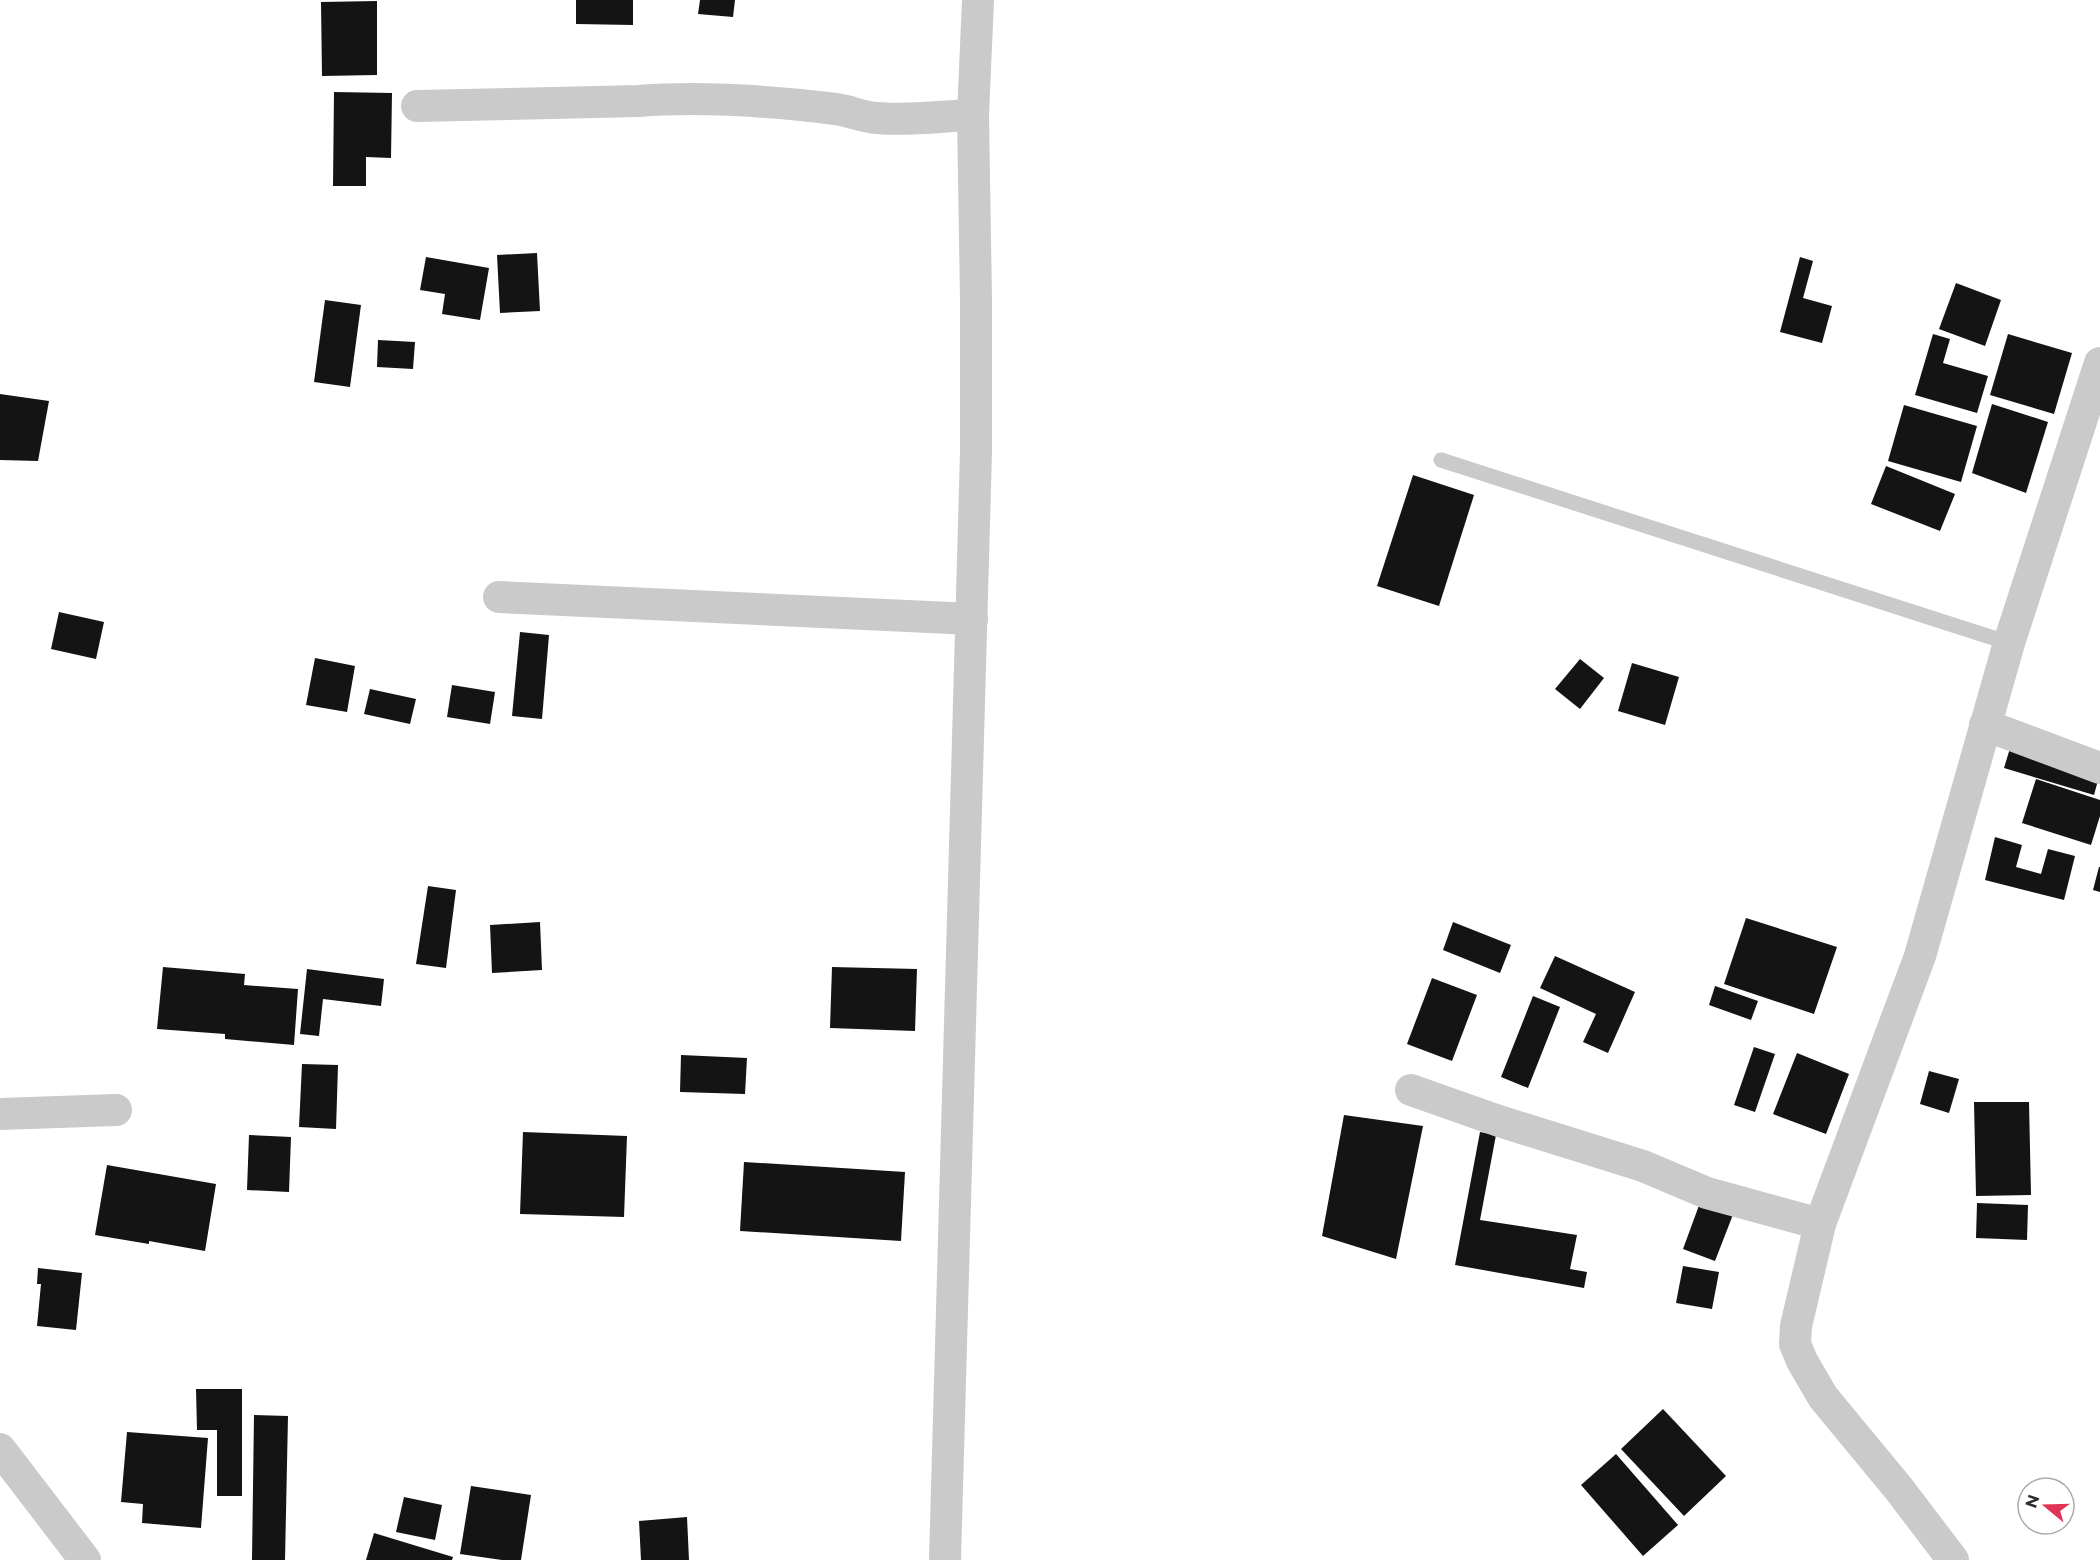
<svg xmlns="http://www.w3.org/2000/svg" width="2100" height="1560" viewBox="0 0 2100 1560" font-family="Montserrat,sans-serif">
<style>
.building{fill:#141414}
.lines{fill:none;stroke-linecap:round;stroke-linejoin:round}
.lane{stroke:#cacaca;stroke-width:15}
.street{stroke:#cacaca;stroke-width:32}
</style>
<rect width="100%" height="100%" fill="#fff"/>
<g class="building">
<path d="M576,0H633V25L576,24Z"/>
<path d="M700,0H735L733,17L698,14Z"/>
<path d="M377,1V75L322,76L321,2Z"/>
<path d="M334,92L392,93L391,158L366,157V186H333Z"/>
<path d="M537,253L540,311L500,313L497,255Z"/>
<path d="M426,257L489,268L480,320L442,314L445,294L420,290Z"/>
<path d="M1800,257L1813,261L1803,298L1832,306L1822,343L1780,332Z"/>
<path d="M1956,283L2001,300L1985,346L1939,329Z"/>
<path d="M325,300L361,305L350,387L314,382Z"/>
<path d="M1933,334L1950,339L1943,363L1988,376L1977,413L1915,395Z"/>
<path d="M2008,334L2072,353L2054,414L1990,395Z"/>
<path d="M378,340L415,342L413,369L377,367Z"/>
<path d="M0,394L49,401L38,461L0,460Z"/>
<path d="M1992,404L2048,422L2026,493L1972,473Z"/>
<path d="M1904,405L1977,426L1961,482L1888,461Z"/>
<path d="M1886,466L1955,494L1940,531L1871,504Z"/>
<path d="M1413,475L1474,495L1439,606L1377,586Z"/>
<path d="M59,612L104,622L96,659L51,649Z"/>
<path d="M520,632L549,635L542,719L512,716Z"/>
<path d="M315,658L355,666L347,712L306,705Z"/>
<path d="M1580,659L1604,678L1580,709L1555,689Z"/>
<path d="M1632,663L1679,677L1665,725L1618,711Z"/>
<path d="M452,685L495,692L490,724L447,717Z"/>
<path d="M370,689L416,699L410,724L364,714Z"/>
<path d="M2011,745L2100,773L2094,795L2004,768Z"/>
<path d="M2036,779L2100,800V816L2091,845L2022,823Z"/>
<path d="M1995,837L2022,845L2016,867L2041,874L2048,849L2075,856L2064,900L1985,880Z"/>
<path d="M2099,867H2100V892L2093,890Z"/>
<path d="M428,886L456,890L446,968L416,964Z"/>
<path d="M1746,918L1837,947L1814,1014L1724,984Z"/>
<path d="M540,922L542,970L492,973L490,925Z"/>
<path d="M1453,922L1511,945L1500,973L1443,950Z"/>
<path d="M1555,956L1635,992L1608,1053L1583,1042L1596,1014L1540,988Z"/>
<path d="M163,967L245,974L244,985L298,989L294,1045L225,1039V1034L157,1029Z"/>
<path d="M832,967L917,969L915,1031L830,1028Z"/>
<path d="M307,969L384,979L381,1006L323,999L319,1036L300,1034Z"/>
<path d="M1432,978L1477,995L1452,1061L1407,1044Z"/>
<path d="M1715,986L1758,1001L1751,1020L1709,1005Z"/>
<path d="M1533,996L1560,1007L1528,1088L1501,1077Z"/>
<path d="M1754,1047L1775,1054L1755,1112L1734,1105Z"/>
<path d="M1797,1053L1849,1074L1826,1134L1773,1114Z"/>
<path d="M681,1055L747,1058L745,1094L680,1092Z"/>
<path d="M302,1064L338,1065L336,1129L299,1127Z"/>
<path d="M1929,1071L1959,1079L1949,1113L1920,1104Z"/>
<path d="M1974,1102H2029L2031,1195L1976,1196Z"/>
<path d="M1344,1115L1423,1126L1396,1259L1322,1236Z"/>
<path d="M523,1132L627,1136L624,1217L520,1214Z"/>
<path d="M1480,1132L1496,1135L1480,1220L1577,1235L1570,1269L1587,1272L1584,1288L1455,1265Z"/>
<path d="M249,1135L291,1137L289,1192L247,1190Z"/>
<path d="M744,1162L905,1172L901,1241L740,1231Z"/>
<path d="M107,1165L216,1184L205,1251L149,1241V1244L95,1235Z"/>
<path d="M1701,1200L1734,1212L1715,1261L1683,1249Z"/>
<path d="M1977,1203L2028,1205L2027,1240L1976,1238Z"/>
<path d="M1683,1266L1719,1272L1712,1309L1676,1303Z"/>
<path d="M38,1268L82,1273L76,1330L37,1326L41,1284H37Z"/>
<path d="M196,1389H242V1496H217V1430H197Z"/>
<path d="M1663,1409L1726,1476L1684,1516L1621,1449Z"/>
<path d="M254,1415L288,1416L285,1560H252Z"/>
<path d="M127,1432L208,1438L201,1528L142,1523L143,1504L121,1502Z"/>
<path d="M1616,1454L1678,1525L1643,1556L1581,1485Z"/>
<path d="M471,1486L531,1495L521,1560H502L460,1554Z"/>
<path d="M404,1497L442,1505L435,1540L396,1532Z"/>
<path d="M687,1517L689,1560H641L639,1521Z"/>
<path d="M374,1533L453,1557L452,1560H366Z"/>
</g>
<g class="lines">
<path class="lane" d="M1441,460L2009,643"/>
<g class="street">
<path d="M417,106L639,101C705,96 771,101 836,109C850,111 863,117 877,118C908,121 943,116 973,115"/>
<path d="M499,597L972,619"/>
<path d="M1985,725L2100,768"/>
<path d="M1411,1090L1499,1121L1643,1166L1707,1193L1820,1224"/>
<path d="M0,1114L116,1110"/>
<path d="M0,1449L85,1560"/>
<path d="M945,1560L976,452V301L973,115L978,0"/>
<path d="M1953,1560L1899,1489L1823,1397L1802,1361L1795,1344L1796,1326L1820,1224L1920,956L2009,643L2100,363"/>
</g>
</g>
<g transform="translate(2046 1506) rotate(289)"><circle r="28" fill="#ffffff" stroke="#ababab" stroke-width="1.5"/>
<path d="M0-4.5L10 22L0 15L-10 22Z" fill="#e23255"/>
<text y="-9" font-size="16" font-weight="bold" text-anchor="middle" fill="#2d2d2d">N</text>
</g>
</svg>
